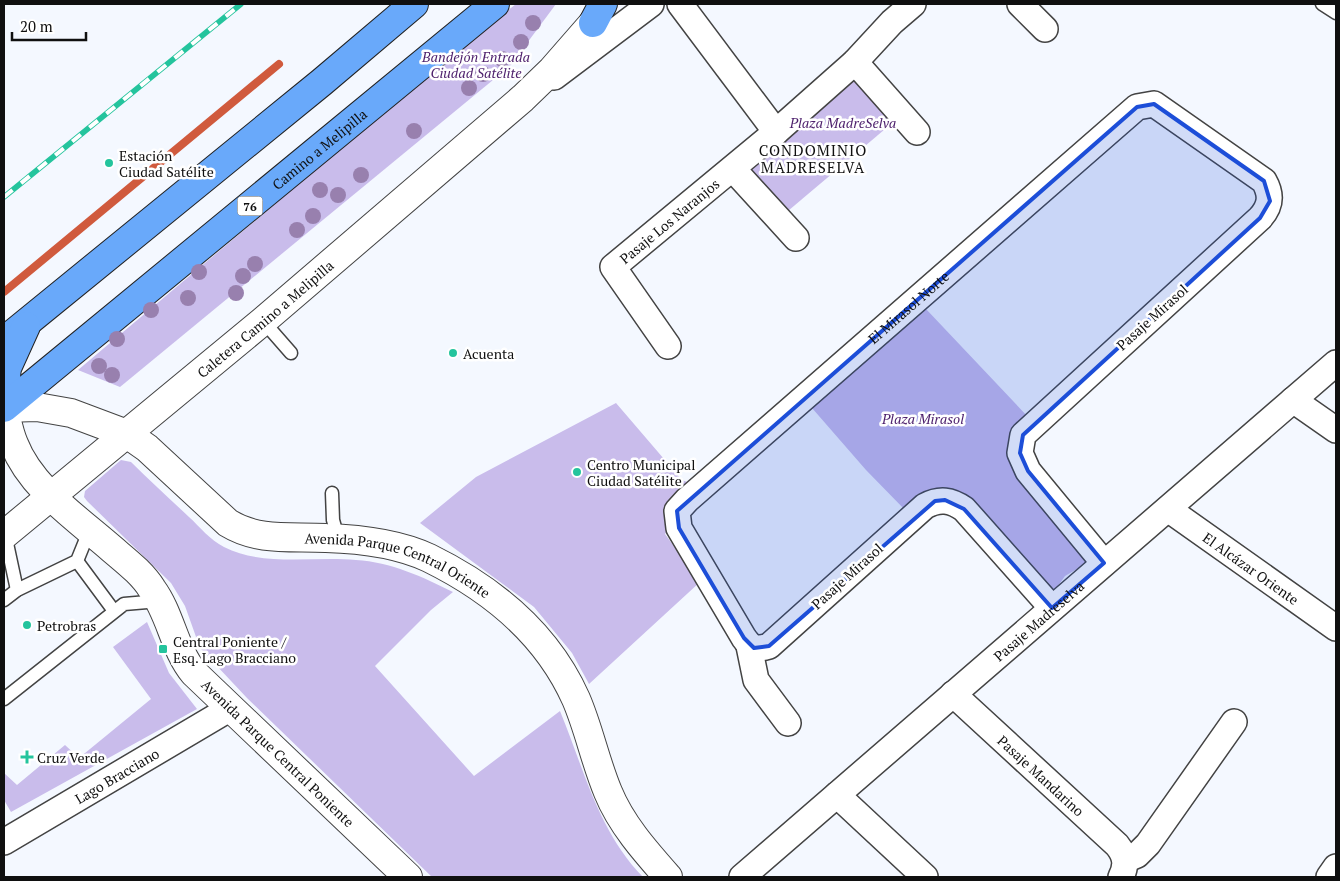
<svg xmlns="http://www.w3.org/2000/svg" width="1340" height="881" viewBox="0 0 1340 881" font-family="'PT Serif',serif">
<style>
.green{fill:#c9bceb}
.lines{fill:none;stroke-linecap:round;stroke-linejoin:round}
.stream{stroke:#d05a3d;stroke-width:8}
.service-casing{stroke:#434343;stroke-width:15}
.minor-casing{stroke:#434343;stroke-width:28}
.tertiary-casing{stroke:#434343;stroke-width:30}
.primary-casing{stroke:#212121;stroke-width:30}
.service{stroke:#fff;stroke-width:12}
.minor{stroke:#fff;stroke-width:25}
.tertiary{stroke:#fff;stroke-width:28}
.primary{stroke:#69a9fa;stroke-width:28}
.rail-casing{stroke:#24c49d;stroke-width:5.5}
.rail{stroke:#fff;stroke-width:4;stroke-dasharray:11;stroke-linecap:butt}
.tree{fill:#9880ae}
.marked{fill:#1d4ed8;fill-opacity:0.2;stroke:#1d4ed8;stroke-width:4;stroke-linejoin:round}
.poi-dot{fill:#24c49d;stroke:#fff;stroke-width:2}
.labels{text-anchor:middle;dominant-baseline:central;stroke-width:5;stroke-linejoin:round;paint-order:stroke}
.shield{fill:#fff;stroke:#585858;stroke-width:1}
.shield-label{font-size:12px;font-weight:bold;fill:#101010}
.park-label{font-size:14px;font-style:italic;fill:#4c1e6b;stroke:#fff}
.street-label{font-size:14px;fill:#101010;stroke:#fff}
.poi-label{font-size:14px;fill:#101010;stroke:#fff;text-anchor:start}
.neighbourhood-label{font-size:15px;letter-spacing:1px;fill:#101010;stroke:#fff}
</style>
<rect width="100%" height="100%" fill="#f4f8ff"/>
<g class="green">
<path d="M516,4H556L510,66L120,387L78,370L460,48Z"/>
<path d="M855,69L897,119L782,216L738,169Z"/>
<path d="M926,309L1029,418L1016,438L1091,561L1065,576L1055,590L1047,589L975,504L907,512L866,470L812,408Z"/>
<path d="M616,403L682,480L695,485L665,534L700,582L589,684L572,653L534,607L420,523L476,477Z"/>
<path d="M121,460L131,462C150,481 170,499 189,517C200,527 210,540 224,547C264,567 313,556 356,560C391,562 423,577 453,592L431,610L375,666L474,776L560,711C584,769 598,831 643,877H432L247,698L200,648L185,606L171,583L87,501L84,497L85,491Z"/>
<path d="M147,622L169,673L197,709L11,812L4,800V773L17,785L65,745L79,758L151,699L113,647Z"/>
</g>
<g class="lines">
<path class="stream" d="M4,292L279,64"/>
<defs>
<g id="service">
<path d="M1322,4L1336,13"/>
<path d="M263,321L291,353"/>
<path d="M332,493L333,520L338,538"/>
<path d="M5,534L17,590"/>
<path d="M77,561L114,611"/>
<path d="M4,600L17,590L77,561L90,529"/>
<path d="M4,699L124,604L159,601"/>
</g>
<g id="minor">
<path d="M680,4L776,132"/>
<path d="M1020,4L1045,29"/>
<path d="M855,62L917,132"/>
<path d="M554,77L651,4"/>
<path d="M733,169L796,238"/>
<path id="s1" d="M668,346L613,267L776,132L855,62L892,22L913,4"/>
<path d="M1293,400L1336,430"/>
<path id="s2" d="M1168,509L1336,628"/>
<path id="s3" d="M1052,608L964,509C951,500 940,498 925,506L769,646C756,650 751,648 744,638L679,528L677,511L687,500L1137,107L1154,104L1264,181C1272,195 1271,206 1260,218L1023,435L1020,453L1028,471L1104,563"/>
<path d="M749,646L756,680L788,723"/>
<path id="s4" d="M953,694L1117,845C1126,856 1127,865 1121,877"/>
<path d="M837,795L925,877"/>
<path id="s5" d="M4,842L229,709"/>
<path d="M1125,860L1137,855L1148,844L1234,722"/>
<path id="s6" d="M742,877L1336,363"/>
<path d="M1329,877L1336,867"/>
</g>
<g id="tertiary">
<path id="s7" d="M4,535L263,321L523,98L552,70L593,23"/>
<path id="s8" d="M408,877L194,673C174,649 171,615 152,589C142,573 126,561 112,549C78,519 31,488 14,444C9,433 7,420 4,408L37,407L71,413L127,434L147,448L228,523C259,542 292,536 326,538C361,539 397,543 429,558C492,589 547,634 576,699C589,729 595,761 608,792C621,824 645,851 668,877"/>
</g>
<g id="primary">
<path d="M593,23L603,4"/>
<path d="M4,341L322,82L414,4"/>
<path d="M4,394L7,368L26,326"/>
<path id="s9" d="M4,408L495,4"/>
</g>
</defs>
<use href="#service" class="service-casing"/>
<use href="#minor" class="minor-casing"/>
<use href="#tertiary" class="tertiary-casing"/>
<use href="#primary" class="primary-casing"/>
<use href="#service" class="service"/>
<use href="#minor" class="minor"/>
<use href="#tertiary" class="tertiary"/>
<use href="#primary" class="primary"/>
<defs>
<path id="rail" d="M4,197L241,4"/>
</defs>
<use href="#rail" class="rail-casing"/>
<use href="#rail" class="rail"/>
</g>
<g class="tree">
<circle cx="533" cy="23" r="8"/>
<circle cx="521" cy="42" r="8"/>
<circle cx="502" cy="59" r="8"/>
<circle cx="483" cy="74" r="8"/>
<circle cx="469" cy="88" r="8"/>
<circle cx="414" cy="131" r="8"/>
<circle cx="361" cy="175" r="8"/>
<circle cx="320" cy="190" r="8"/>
<circle cx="338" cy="195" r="8"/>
<circle cx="313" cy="216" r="8"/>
<circle cx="297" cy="230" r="8"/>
<circle cx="255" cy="264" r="8"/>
<circle cx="199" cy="272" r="8"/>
<circle cx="243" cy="276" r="8"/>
<circle cx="236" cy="293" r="8"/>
<circle cx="188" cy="298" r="8"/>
<circle cx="151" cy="310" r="8"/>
<circle cx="117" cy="339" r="8"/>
<circle cx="99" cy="366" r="8"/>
<circle cx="112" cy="375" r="8"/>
</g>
<path class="marked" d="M1154,104L1264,181L1270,201L1260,218L1023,435L1020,453L1028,471L1104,563L1052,608L964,509L945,500L935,501L769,646L754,648L744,638L679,528L677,511L1137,107Z"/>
<g class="poi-dot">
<circle cx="109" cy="163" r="5"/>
<circle cx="453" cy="353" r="5"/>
<circle cx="577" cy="472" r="5"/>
<circle cx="27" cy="625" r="5"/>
<rect x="158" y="644" width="10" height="10" rx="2.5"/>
<path d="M24.5 749.5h5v5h5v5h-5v5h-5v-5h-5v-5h5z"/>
</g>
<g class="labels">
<rect class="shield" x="237.5" y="196.5" width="25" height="19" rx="4"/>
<g class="shield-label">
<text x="250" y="206">76</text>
</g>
<g class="park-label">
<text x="476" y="56">Bandejón Entrada<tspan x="476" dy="16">Ciudad Satélite</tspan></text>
<text x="843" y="122">Plaza MadreSelva</text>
<text x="923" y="418">Plaza Mirasol</text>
</g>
<g class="street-label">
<text stroke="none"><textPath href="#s9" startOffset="408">Camino a Melipilla</textPath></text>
<text stroke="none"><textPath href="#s1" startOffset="169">Pasaje Los Naranjos</textPath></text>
<text stroke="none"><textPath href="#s3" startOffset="866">El Mirasol Norte</textPath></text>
<text transform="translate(1152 317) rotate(-42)">Pasaje Mirasol</text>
<text stroke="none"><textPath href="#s7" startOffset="339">Caletera Camino a Melipilla</textPath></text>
<text stroke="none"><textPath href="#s8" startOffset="1069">Avenida Parque Central Oriente</textPath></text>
<text stroke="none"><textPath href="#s2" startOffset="102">El Alcázar Oriente</textPath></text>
<text transform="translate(847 576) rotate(-42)">Pasaje Mirasol</text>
<text stroke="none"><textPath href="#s6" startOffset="392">Pasaje Madreselva</textPath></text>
<text transform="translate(278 753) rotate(44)">Avenida Parque Central Poniente</text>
<text stroke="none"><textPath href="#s5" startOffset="131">Lago Bracciano</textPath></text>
<text stroke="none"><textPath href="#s4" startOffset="120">Pasaje Mandarino</textPath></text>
</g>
<g class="poi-label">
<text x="119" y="155">Estación<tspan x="119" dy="16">Ciudad Satélite</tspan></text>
<text x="463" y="353">Acuenta</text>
<text x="587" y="464">Centro Municipal<tspan x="587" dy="16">Ciudad Satélite</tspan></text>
<text x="37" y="625">Petrobras</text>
<text x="173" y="641">Central Poniente /<tspan x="173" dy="16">Esq. Lago Bracciano</tspan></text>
<text x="37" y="757">Cruz Verde</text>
</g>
<g class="neighbourhood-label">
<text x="813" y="150">CONDOMINIO<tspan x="813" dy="17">MADRESELVA</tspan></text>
</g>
</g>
<rect width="1340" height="881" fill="none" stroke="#101010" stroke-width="10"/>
<path d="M12 32v8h74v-8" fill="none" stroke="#101010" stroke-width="2.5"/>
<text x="20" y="32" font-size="15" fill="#101010" stroke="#ffffff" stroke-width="4" paint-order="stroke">20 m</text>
</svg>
